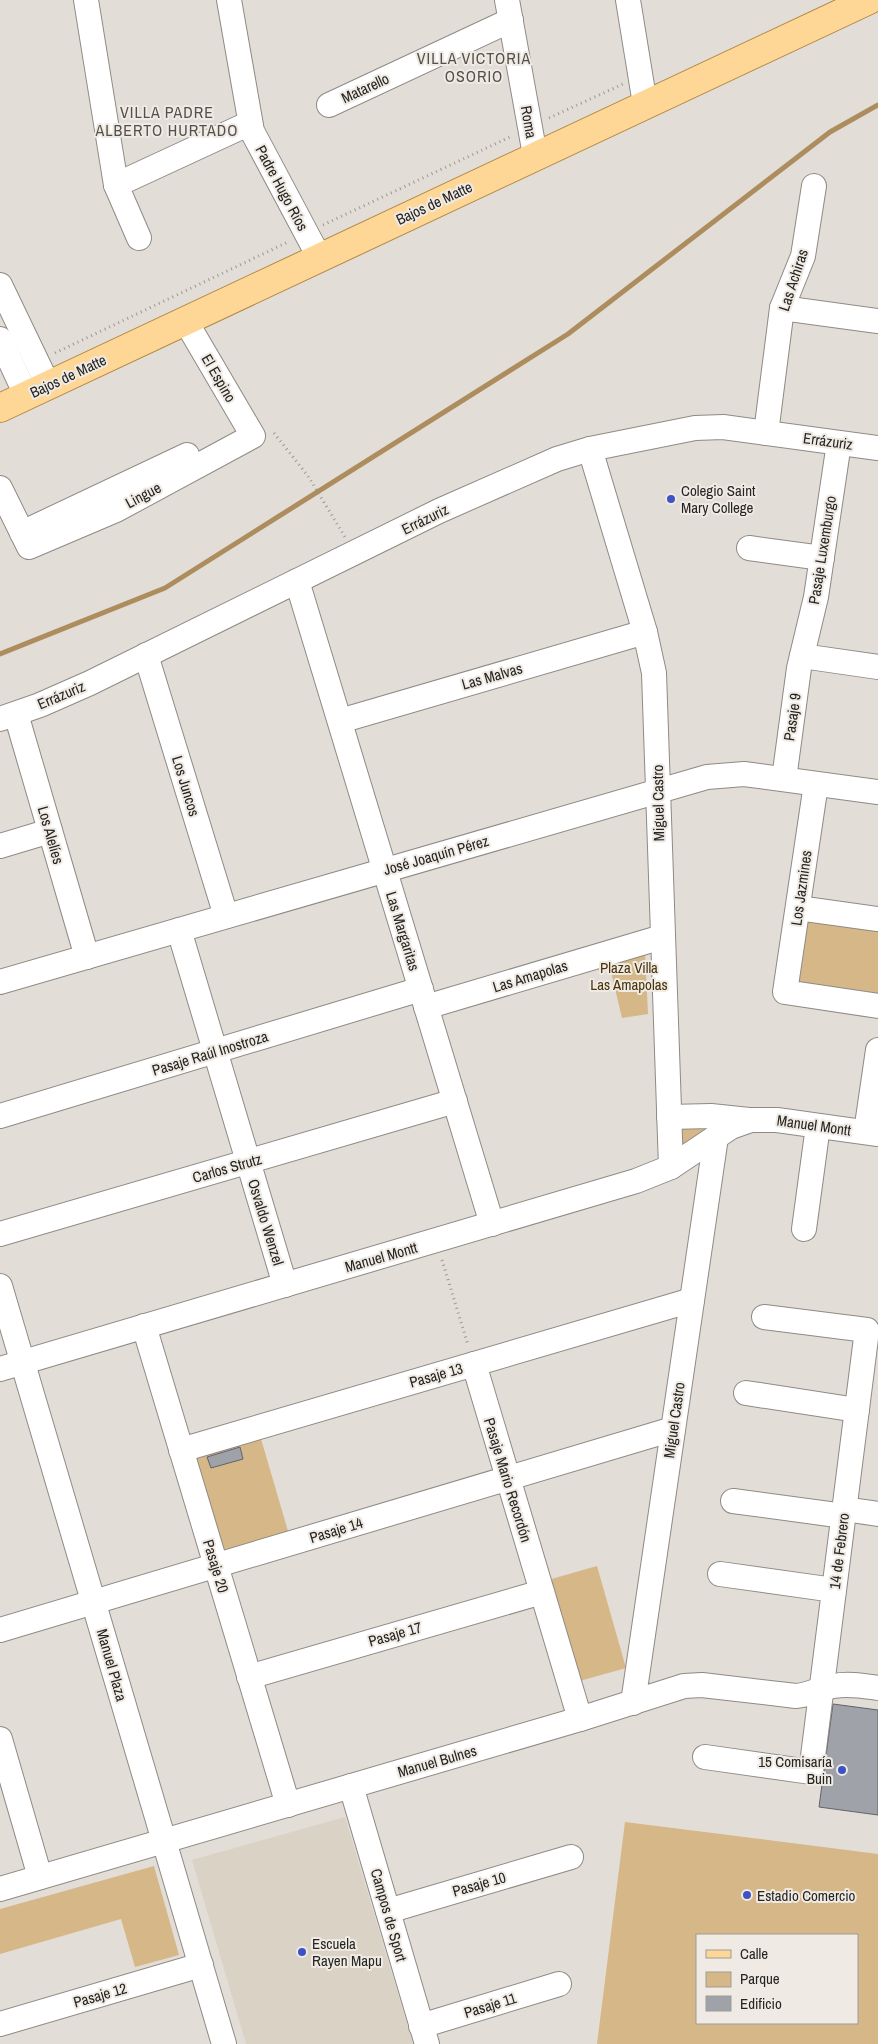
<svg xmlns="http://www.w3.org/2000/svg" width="878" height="2044" viewBox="0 0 878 2044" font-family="'Archivo Narrow',sans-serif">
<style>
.built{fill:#dbd2c6}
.green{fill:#d6b787;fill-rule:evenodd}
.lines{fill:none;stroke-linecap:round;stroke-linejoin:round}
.stream{stroke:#ad8d5e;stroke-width:5}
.building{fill:#a0a2a9;stroke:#616369}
.minor-casing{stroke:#8f8a85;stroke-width:26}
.major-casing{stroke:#b28741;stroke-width:30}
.path{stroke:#9c9994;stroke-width:3;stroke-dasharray:1 4;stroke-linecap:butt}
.minor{stroke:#fff;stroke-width:24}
.major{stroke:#fed797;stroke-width:28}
.poi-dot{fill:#3e52c5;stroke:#efebe4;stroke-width:2}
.labels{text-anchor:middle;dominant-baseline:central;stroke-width:4;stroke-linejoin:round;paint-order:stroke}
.street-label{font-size:15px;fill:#262422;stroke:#efebe4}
.poi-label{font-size:15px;fill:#262422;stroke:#efebe4;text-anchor:start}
.park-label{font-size:15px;fill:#4a330b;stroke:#efebe4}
.neighbourhood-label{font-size:16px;letter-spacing:1px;fill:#54504b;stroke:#efebe4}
</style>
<rect width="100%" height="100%" fill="#e2ddd7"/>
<path class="built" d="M345,1817L413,2044H246L192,1860Z"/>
<g class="green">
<path d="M803,913L878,925V998L792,984Z"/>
<path d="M645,952L648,1014L622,1018L609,963Z"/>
<path d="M710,1125L682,1147L679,1128Z"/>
<path d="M259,1432L290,1538L224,1558L193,1451Z"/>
<path d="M597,1566L626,1668L576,1682L548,1580Z"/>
<path d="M625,1822L878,1854V2044H597ZM697,1935H857V2023H697Z"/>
<path d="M154,1866L179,1955L135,1967L121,1919L0,1954V1909Z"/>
</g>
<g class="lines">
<path class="stream" d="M0,654L165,588L568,334L830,132L878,105"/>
</g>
<g class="building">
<path d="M240,1447L243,1459L211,1468L207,1457Z"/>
<path d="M833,1704L878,1710V1815L819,1807Z"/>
</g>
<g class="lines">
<defs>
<g id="minor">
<path d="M86,0L116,185L139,238"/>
<path d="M229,0L252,131L319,257"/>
<path d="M507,0L535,155"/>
<path d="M628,0L645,104"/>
<path d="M329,105L511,20"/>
<path d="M116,185L250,123"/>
<path d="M0,285L48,385"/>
<path d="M782,308L878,321"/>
<path d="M0,339L26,395"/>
<path d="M766,433L782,308L803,256L814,186"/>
<path d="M590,449L645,632L654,673L671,1167"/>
<path d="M0,488L29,547L116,510L253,436L185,320"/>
<path d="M22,533L187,455"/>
<path d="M749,548L822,558"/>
<path d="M297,581L492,1224"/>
<path d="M146,655L226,916"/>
<path d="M802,656L878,667"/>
<path d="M16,714L87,957"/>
<path d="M0,719L40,705L90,683L439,511L557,459L590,449L695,428L723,427L878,448"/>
<path d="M340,721L645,632"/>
<path d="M784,779L799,668L816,597L839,443"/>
<path d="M816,784L785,992L878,1006"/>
<path d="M0,846L50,831"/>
<path d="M798,908L878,919"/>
<path d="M179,930L285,1285"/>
<path d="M0,982L707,777L744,774L878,792"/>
<path d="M426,1007L662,937"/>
<path d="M0,1116L421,989"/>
<path d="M669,1117L711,1116L749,1120"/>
<path d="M866,1132L878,1050"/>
<path d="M804,1229L818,1126"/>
<path d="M0,1234L455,1101"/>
<path d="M0,1286L224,2044"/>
<path d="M144,1326L288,1805"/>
<path d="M474,1364L580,1719"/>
<path d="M0,1369L636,1181L671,1167L731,1127L751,1120H777L878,1134"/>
<path d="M746,1393L857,1410"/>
<path d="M181,1450L692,1300"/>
<path d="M733,1501L844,1516"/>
<path d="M844,1509L878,1514"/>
<path d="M720,1574L834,1590"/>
<path d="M0,1630L673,1429"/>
<path d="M249,1677L542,1592"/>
<path d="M633,1703L716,1137"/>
<path d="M0,1739L40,1877"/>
<path d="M705,1757L811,1772L867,1330L764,1317"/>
<path d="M351,1786L427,2044"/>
<path d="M0,1889L580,1719L684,1686L702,1685L796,1696C810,1695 821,1688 834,1686C849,1683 864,1686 878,1688"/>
<path d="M388,1911L571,1857"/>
<path d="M0,2024L201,1965"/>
<path d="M421,2026L559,1984"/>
</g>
<path id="major" d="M0,408L869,0"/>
</defs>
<use href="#minor" class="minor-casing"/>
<use href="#major" class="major-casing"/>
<g class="path">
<path d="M549,118L623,84"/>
<path d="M323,225L512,136"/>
<path d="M55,353L288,242"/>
<path d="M274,433L308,476L345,537"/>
<path d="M442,1260L468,1345"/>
</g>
<use href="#minor" class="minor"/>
<use href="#major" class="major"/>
</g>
<g class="poi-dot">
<circle cx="671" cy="499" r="5"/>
<circle cx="842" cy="1770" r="5"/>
<circle cx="747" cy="1895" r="5"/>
<circle cx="302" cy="1952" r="5"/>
</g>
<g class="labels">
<g class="street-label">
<text transform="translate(365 88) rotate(-25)">Matarello</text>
<text transform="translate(529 122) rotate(80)">Roma</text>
<text transform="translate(282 188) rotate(62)">Padre Hugo Ríos</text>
<text transform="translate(434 203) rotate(-25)">Bajos de Matte</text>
<text transform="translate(793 280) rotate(-72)">Las Achiras</text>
<text transform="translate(68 376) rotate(-25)">Bajos de Matte</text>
<text transform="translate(219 378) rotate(60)">El Espino</text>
<text transform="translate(828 441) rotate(8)">Errázuriz</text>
<text transform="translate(143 495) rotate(-28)">Lingue</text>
<text transform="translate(425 519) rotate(-26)">Errázuriz</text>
<text transform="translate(822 550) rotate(-81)">Pasaje Luxemburgo</text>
<text transform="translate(492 676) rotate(-16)">Las Malvas</text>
<text transform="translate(61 695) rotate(-23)">Errázuriz</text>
<text transform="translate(792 717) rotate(-82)">Pasaje 9</text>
<text transform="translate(186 786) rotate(73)">Los Juncos</text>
<text transform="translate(658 803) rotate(-91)">Miguel Castro</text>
<text transform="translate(51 835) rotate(74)">Los Alelíes</text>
<text transform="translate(436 855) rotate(-16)">José Joaquín Pérez</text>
<text transform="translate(801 888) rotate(-82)">Los Jazmines</text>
<text transform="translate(403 931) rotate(73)">Las Margaritas</text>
<text transform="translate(530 976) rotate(-17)">Las Amapolas</text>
<text transform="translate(210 1053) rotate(-17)">Pasaje Raúl Inostroza</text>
<text transform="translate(814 1125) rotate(8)">Manuel Montt</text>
<text transform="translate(227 1168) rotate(-16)">Carlos Strutz</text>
<text transform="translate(266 1222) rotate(73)">Osvaldo Wenzel</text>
<text transform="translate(381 1257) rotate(-16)">Manuel Montt</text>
<text transform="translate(436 1375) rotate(-16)">Pasaje 13</text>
<text transform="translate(674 1420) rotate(-82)">Miguel Castro</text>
<text transform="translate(508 1480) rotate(73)">Pasaje Mario Recordón</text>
<text transform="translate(336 1530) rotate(-17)">Pasaje 14</text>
<text transform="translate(839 1551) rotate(-83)">14 de Febrero</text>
<text transform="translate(216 1566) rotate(73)">Pasaje 20</text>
<text transform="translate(395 1634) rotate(-16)">Pasaje 17</text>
<text transform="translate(112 1665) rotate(74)">Manuel Plaza</text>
<text transform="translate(437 1761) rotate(-16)">Manuel Bulnes</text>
<text transform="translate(479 1884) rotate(-16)">Pasaje 10</text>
<text transform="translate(389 1915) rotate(74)">Campos de Sport</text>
<text transform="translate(100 1995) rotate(-16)">Pasaje 12</text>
<text transform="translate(490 2005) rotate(-17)">Pasaje 11</text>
</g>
<g class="poi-label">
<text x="681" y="490">Colegio Saint<tspan x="681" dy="17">Mary College</tspan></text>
<text x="832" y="1761" text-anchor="end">15 Comisaría<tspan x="832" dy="17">Buin</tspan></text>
<text x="757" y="1895">Estadio Comercio</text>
<text x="312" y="1943">Escuela<tspan x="312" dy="17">Rayen Mapu</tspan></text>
</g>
<g class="park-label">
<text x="629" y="967">Plaza Villa<tspan x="629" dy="17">Las Amapolas</tspan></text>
</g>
<g class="neighbourhood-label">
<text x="474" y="58">VILLA VICTORIA<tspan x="474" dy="18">OSORIO</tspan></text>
<text x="167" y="112">VILLA PADRE<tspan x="167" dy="18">ALBERTO HURTADO</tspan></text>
</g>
</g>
<rect x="696" y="1934" width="162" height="90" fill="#efebe4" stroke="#9f9b96"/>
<rect x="706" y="1950" width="25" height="8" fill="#fed797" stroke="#9f9b96"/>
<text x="740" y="1959" font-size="15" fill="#262422">Calle</text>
<rect x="706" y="1972" width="25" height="15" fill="#d6b787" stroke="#9f9b96"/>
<text x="740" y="1984" font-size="15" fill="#262422">Parque</text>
<rect x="706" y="1996" width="25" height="15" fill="#a0a2a9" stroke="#9f9b96"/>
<text x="740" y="2009" font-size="15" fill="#262422">Edificio</text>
</svg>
